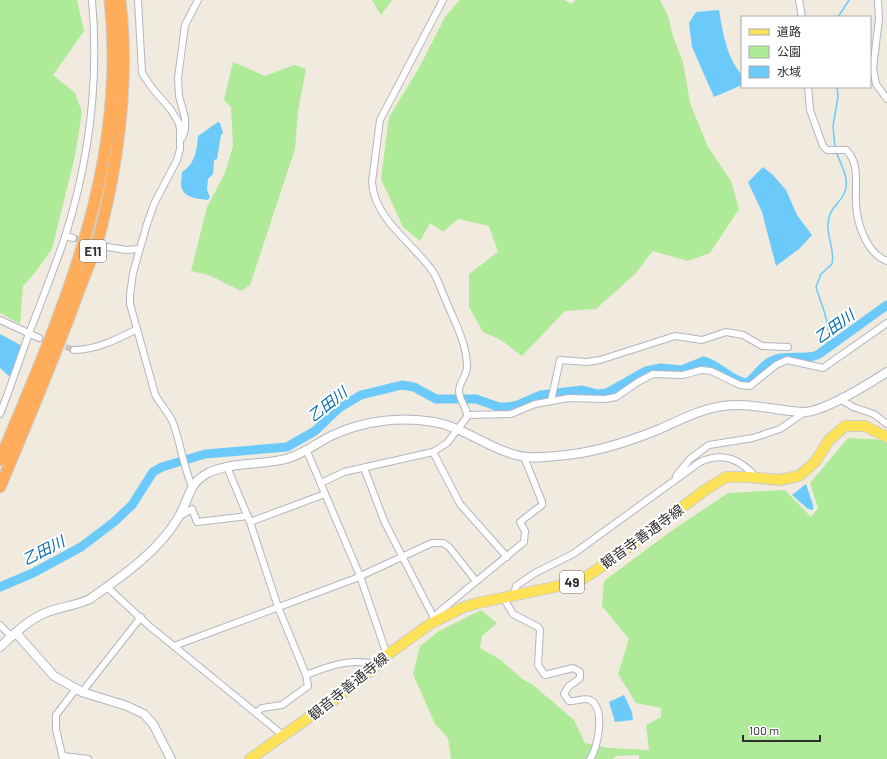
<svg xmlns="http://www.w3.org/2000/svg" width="887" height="759" viewBox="0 0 887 759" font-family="Barlow,'Noto Sans JP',sans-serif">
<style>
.green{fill:#afea98}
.water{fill:#6bcafa}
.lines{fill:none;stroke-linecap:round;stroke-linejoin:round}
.stream{stroke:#6bcafa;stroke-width:1.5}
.river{stroke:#6bcafa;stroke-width:9}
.minor-tunnel{stroke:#c9c4bc;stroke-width:6;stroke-dasharray:6 3;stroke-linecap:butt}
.minor-casing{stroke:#b3b5c2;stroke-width:8}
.tertiary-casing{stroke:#b3b5c2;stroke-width:10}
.primary-casing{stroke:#cdcdcd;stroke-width:12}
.motorway-casing{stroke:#cdcdcd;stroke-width:13}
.minor{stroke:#fff;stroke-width:6}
.tertiary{stroke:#fff;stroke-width:8}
.primary{stroke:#fde157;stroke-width:10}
.motorway{stroke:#ffad5b;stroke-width:11}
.labels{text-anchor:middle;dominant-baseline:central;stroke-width:4;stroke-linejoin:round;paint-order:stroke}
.shield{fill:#fff;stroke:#6d6d6d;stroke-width:1}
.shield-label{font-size:13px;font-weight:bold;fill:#2e2e2e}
.street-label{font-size:14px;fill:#2e2e2e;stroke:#fff}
.water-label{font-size:15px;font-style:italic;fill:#0167ae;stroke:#fff}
</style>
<rect width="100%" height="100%" fill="#f0eadf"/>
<g class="green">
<path d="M0,0H77L84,31L53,75L75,93L82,112L75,156L52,249L34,274L23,286L20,324L0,313Z"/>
<path d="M372,0H392L381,15Z"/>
<path d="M460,0H564L572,4L575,0H660L668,16L673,36L683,62L690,103L708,147L731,181L739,209L710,253L688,261L653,251L635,274L596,309L565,311L522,356L501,340L483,332L469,307V274L498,252L489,226L458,219L443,232L430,223L420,241L403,227L381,179L389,117L419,68L445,17Z"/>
<path d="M233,62L265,76L294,65L306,69L298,111L295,149L250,285L241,291L209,275L191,271L207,207L225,173L233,146L231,107L224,100Z"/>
<path d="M848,438L887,440V759H639V755L616,756L613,759H451L448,738L435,724L413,674L420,646L439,631L481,610L497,623L482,636L480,648L501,660L522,679L533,685L574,720L585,743L609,748L649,750L646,725L661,717V708L636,703L618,674L629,639L602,606L604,581L674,529L728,493L785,490L811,517L818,508L810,483Z"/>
</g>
<g class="water">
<path d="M719,10C723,33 726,56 742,75V85L714,97L692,47L689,23L696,12Z"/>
<path d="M218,122L220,123L223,133L221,135L217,159L214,160L213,174L208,179L207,190L210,197L208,200C199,199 182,198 181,185C181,180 182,176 182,172C195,164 197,150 198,136Z"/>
<path d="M763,167L773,175L786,190L797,215L812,235L799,249L776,266L762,212L748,182Z"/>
<path d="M0,334L22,346L12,373L9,376L0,368Z"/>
<path d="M806,484L813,505V510L808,509L792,495Z"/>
<path d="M624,695L632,712L633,720L615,722L609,702Z"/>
</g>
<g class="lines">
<g class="stream">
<path d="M838,17L849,0"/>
<path d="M835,148L833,126L838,97L837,87"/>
<path d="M822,352C837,334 821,305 816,287L821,274L832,264C835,249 827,238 828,224C828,210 838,205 844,194C851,181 841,164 836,152"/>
</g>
<path class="river" d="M0,587L33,573L81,547L114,522L132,505L153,472L162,467L205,454L287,447L315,431L339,408L361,395L402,385L414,387L436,399H476L499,407H508L518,405L541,395L582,390L598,394L607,393L646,371L661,368L682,370L704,361C719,365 734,383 747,383C758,375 762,364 776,359C790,355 809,360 819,354L887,305"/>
<g class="minor-tunnel">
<path d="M73,238L108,247"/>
<path d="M57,344L74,350"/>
</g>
<defs>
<g id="minor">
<path d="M138,0L142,73L152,88L171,110L179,123L180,130V149L177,160L154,204L147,224L133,273L130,295V304L155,394C160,405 169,412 173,423C181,444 183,466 192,486"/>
<path d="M799,0L802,17"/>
<path d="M878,0L879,19L873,68L876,84L887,99"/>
<path d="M808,87L810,110L823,146L827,150H846C860,163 855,183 856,201C856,222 866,253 887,261"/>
<path d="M182,138L185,130V118L179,96L178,78L185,25L198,0"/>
<path d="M65,236L73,238"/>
<path d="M108,247L126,250L139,249"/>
<path d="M0,320L39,338"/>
<path d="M74,350C96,350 118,339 137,329"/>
<path d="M840,399L853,407L874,414L887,424"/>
<path d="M551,401L560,360L587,362L600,360L675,336L702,340L726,332L743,335L762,346L788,347"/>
<path d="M0,414C11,386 20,358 30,331C42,300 54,269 65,237C89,161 99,79 92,0"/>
<path d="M468,415L511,414L535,404L569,398L605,399L616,397L638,382L653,374L683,375L701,370L711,371L740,385L750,386L776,365L787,360L823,368L887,323"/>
<path d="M306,449L360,576L387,655"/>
<path d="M433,452L460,504L507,557"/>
<path d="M227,467L250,522L278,607L306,675L308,686L282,705L262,708L257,712"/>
<path d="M364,468L385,523L435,620"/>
<path d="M676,476L690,459L709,445L753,438L780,429L805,412"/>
<path d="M321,483L344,472L433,452L447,443L467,417C468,408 459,401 459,391C459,382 468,375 467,365C466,340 453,319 444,296C440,288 437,276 431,269C411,242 374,218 372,182L380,120L443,0"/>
<path d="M180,516L192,509L197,522L248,516"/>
<path d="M250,522L325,494"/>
<path d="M107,587L148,625L284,736"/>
<path d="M514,595L516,586L535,573L573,554L700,462C724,451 741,460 757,478"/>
<path d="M503,597L513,614L538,627L540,630L538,665L545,675L573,668L580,672V678L568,687L564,694L569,701C575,702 585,697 590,700C606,708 598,748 590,759"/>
<path d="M433,617L524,542L525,531L520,522L542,505V502L524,457"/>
<path d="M0,625L12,637"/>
<path d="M174,646L354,579L432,543H443L449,547L476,581"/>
<path d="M306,675C329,666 352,657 377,665"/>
<path d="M82,692L141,617"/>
<path d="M63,756L88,759"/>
<path d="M63,759L56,729V715L76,689"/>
</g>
<g id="tertiary">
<path d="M16,633L54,676L82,692L127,706L144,714L153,724L171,759"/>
<path d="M0,647C13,635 28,620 45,613C59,607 75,606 90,599C121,577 158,552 178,518C190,499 187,483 210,472C235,461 263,466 289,458C305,453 318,442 333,435C363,421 400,416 434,422C463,427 488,448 516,455C529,459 543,457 556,456C591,454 628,442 660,429C680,420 701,409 723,406C751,402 776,411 803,412C822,413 870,383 887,372"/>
</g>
<path id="primary" d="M250,759L335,699L377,665L387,655L430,624L464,607L478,603L564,585L584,578L610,561L705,490L726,477H748L779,480L799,476L815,462L829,440L845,426H865L887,437"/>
<g id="motorway">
<path d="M0,460C63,309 128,168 110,0"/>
<path d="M0,487C27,422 55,357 79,290C87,269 97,247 102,225C120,151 129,75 120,0"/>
</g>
</defs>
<use href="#minor" class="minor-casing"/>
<use href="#tertiary" class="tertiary-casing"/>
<use href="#primary" class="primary-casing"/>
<use href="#motorway" class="motorway-casing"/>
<use href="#minor" class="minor"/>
<use href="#tertiary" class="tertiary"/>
<use href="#primary" class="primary"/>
<use href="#motorway" class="motorway"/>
</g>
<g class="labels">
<g class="shield">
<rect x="80" y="240" width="26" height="22" rx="3"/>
<rect x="560" y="571" width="24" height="22" rx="3"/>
</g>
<g class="shield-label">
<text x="93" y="251">E11</text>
<text x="572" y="582">49</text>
</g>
<g class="street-label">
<text transform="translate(642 536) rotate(-36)">観音寺善通寺線</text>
<text transform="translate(348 686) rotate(-39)">観音寺善通寺線</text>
</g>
<g class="water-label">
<text transform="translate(834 326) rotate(-36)">乙田川</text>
<text transform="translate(327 404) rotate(-38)">乙田川</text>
<text transform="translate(43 550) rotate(-27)">乙田川</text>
</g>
</g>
<rect x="741" y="16" width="130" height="72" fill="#ffffff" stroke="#ababab"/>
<rect x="749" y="29" width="20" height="6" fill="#fde157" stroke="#ababab"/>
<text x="777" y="36" font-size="12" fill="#2e2e2e">道路</text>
<rect x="749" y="46" width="20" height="12" fill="#afea98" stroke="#ababab"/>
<text x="777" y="56" font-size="12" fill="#2e2e2e">公園</text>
<rect x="749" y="66" width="20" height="12" fill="#6bcafa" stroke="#ababab"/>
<text x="777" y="76" font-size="12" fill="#2e2e2e">水域</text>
<path d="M743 735v6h77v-6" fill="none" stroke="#2e2e2e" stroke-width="2"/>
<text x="749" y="735" font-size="12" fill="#2e2e2e" stroke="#ffffff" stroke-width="3" paint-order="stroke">100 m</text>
</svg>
